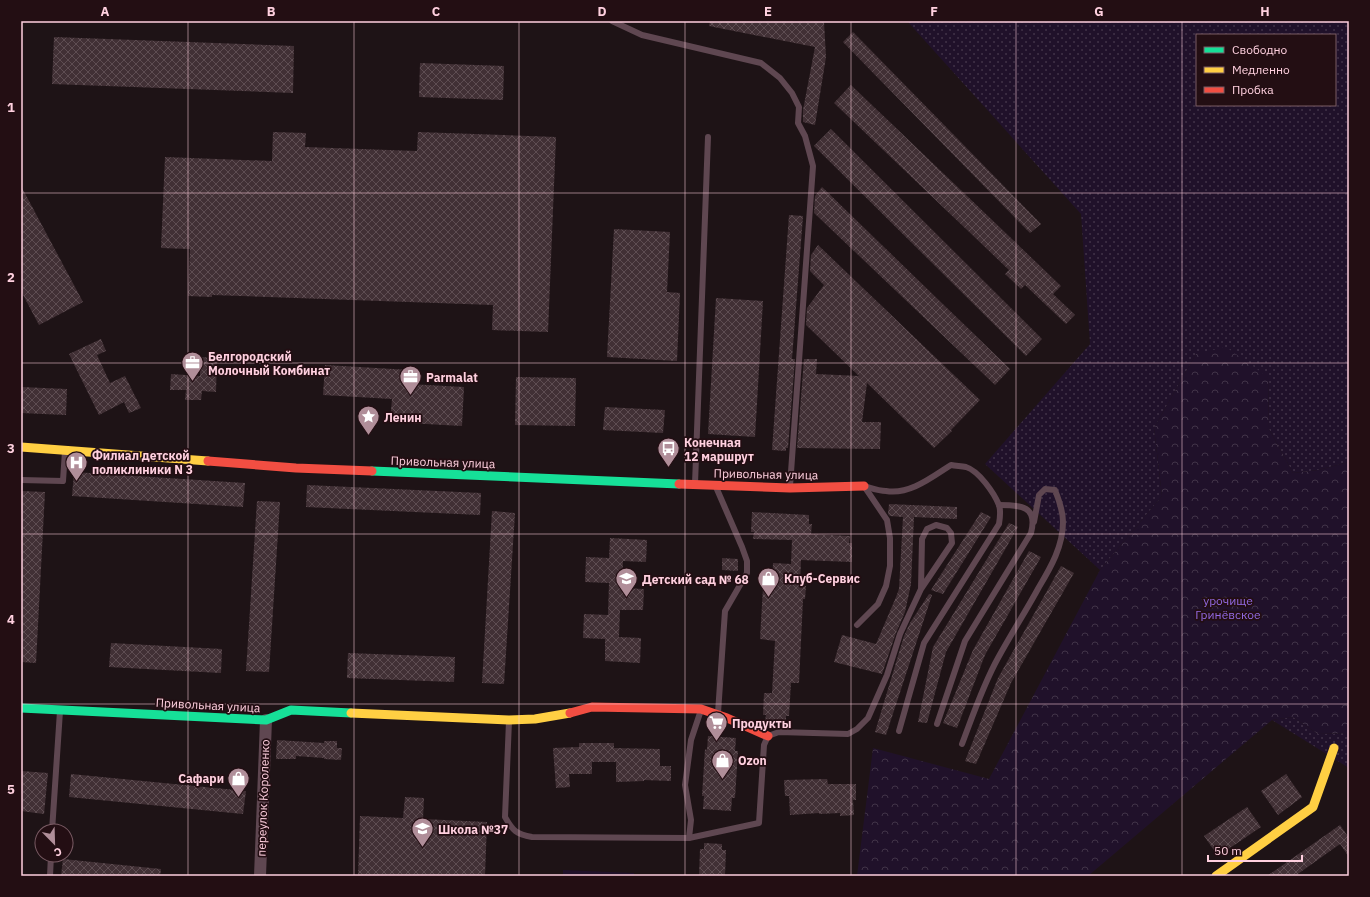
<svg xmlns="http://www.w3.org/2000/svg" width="1370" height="897" viewBox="0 0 1370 897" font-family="'IBM Plex Sans',sans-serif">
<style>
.grass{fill:url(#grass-dots);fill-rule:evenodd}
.forest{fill:url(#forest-crowns)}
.pitch{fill:#20112a}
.building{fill:url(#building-cross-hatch)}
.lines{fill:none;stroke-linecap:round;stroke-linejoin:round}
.lane{stroke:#5f4751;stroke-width:6}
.street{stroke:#5f4751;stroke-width:12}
.fast{stroke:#16e098;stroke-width:9}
.slow{stroke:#ffcf43;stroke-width:9}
.jam{stroke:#f24e42;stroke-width:9}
.grid{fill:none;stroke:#ffd0df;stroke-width:1;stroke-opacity:0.55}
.labels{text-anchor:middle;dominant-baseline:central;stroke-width:3.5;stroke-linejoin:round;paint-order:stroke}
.poi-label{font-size:12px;font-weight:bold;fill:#ffd0df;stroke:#230e13;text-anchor:start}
.street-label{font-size:12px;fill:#ffd0df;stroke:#230e13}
.park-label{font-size:12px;fill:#926ae4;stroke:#230e13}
.neatline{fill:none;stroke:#ffd0df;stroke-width:1.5}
.grid-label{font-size:13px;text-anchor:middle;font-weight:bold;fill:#ffd0df}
</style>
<defs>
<pattern id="grass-dots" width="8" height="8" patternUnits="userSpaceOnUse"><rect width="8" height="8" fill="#20112a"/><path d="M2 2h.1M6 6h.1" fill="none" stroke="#413348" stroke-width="1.8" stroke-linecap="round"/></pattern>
<pattern id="forest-crowns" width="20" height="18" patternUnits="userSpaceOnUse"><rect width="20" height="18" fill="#20112a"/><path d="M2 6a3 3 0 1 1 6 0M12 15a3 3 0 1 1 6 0" fill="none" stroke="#413348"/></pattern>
<pattern id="building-cross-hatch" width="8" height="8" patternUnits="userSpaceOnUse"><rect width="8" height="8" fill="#413035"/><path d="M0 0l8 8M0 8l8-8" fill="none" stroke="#5e4d52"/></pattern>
</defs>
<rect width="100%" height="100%" fill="#1e1316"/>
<g class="grass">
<path d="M907,21H1349V462L1318,470L1293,473L1269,429L1268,377L1196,354L1154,428L1162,496L1100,570L985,464L1090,344L1081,214ZM1197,35H1335V105H1197Z"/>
<path d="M1293,717L1318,734L1349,733V768L1272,720Z"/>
</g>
<path class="forest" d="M1226,347L1268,377L1269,429L1293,473L1318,470L1349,462V733L1318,734L1293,717L1272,720L1088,876H857L873,748L989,779L1100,570L1162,496L1154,428L1196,354Z"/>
<path class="pitch" d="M563,870L634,873V876H563Z"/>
<g class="building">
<path d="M710,21H820L821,23V22H824L826,57L815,125L803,122V110L815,47L709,26Z"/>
<path d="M853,32L1041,224L1030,233L843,42Z"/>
<path d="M54,37L294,46L293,93L52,84Z"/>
<path d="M420,63L504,66L503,100L419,97Z"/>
<path d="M851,85L1061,286L1053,294L1075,315L1066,324L1025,285L1021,289L1005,274L1009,270L834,103Z"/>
<path d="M831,129L1042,339L1026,356L814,146Z"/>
<path d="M273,132L306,133L305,147L417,151L418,132L556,137L548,332L492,330L493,305L212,295V297L188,296L190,249L161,248L165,157L272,161Z"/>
<path d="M21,186L83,302L39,325L21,291Z"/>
<path d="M822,187L1010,369L995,385L814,213L815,196Z"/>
<path d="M789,215L803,216L792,359H795L788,448H786V451L772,450Z"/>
<path d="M614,229L670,232L667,292L680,293L677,361L607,357Z"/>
<path d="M818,245L980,400L951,430L952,431L934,448L867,383L862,422H881L880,449L797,448L804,359H817L816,374L859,376L806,325L807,308L824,285L810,271L811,255Z"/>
<path d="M716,298L763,301L755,437L708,434Z"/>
<path d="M101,339L106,351L97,355L110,383L125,376L141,408L129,413L124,402L99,415L69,354Z"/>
<path d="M200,357L217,358L216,392L202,391L201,400H185L186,390H170L171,374L200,376Z"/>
<path d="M325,365L410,370L409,384L464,387L462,426L390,422L392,399L323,395Z"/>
<path d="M516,377L576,378L575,426L515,425Z"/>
<path d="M21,387L67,389L66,415L21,413Z"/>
<path d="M605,407L665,410L663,433L603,430Z"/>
<path d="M74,472L245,483L243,507L72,496Z"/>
<path d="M307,485L481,493L480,515L306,507Z"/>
<path d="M21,491L45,492L36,663L21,662Z"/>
<path d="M257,501L280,502L269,672L246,671Z"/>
<path d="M889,504L957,507V519L914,517L911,584L905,612L896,633L882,674L834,662L842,635L876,644L896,597L899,589L903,517L890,516L888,514Z"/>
<path d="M492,511L515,513L504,684L482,683Z"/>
<path d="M752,512L809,515V524H812L811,534L850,536L849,543H852V562L801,560L800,586H806L805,599H803L799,683H791L789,716H786V722L765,721L766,715H763L764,693H772L775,641L760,639L763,587L772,588L773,563L791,564L792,540L753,539L754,532H751Z"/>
<path d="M981,512L991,517L943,594L931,590Z"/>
<path d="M1009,523L1018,527L946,652L927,723L918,722L933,647Z"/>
<path d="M610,538L647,540L646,562L623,561L622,588L644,589L643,610H620L619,637L641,638L640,663L605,661V639L583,638L584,614L608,615L609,583L585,582L586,557L609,558Z"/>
<path d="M1029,551L1041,557L985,655L957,728L943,723L973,650Z"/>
<path d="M722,558L738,559V571L722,570Z"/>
<path d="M1061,566L1074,573L1011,683L976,764L965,761L998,678Z"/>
<path d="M929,594L932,595L886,735L875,732L904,636L910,623Z"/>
<path d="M111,643L222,649L221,673L109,667Z"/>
<path d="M348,653L455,657L454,682L347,678Z"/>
<path d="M708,736L736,738L735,751H738L735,798H732L731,811L703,809L704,796H702L705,749L707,750Z"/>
<path d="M277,740L324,743V741H337V748H342L341,760L324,759V758L296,756V759H276Z"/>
<path d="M579,743H614V748L660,749V766H671V781L644,780V781L616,782V762H592V774H569L570,787L556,788L553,748L579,747Z"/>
<path d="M21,771L48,773L44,814L21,811Z"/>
<path d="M71,774L246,791L243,814L69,797Z"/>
<path d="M1286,774L1302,797L1278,815L1261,791Z"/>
<path d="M827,779L828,784H856V800H853L854,815L840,816V813L819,814V813L790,815L789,796H785L784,780Z"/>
<path d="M405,797L424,798L423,819L487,822L485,876H358L360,816L403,818Z"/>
<path d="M1247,807L1261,827L1218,856L1204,836Z"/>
<path d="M1340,825L1349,838V857L1340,844L1295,876H1267Z"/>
<path d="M704,843L722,844V850H726L725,876H699L700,849H704Z"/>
<path d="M63,859L161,869L160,876H61Z"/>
</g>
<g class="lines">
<g class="lane">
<path d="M612,21L642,35L761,63L780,78L792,93L799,107L798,123L805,136L813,166L790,486"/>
<path d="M21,480L63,481L65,451"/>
<path d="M695,484L708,137"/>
<path d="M864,486C871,488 879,491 886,491C910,495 932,477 951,465C956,466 961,466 966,467C979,471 994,493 999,505C1001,511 1000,518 999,524L924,643L899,731"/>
<path d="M716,487L742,547L747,561V573L725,611L718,713"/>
<path d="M857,625L878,604L886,586L890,566V538L887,520L864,486"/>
<path d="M509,721L505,817C513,831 516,834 532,837L689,838L759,823L764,745L768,736L779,732L848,734L857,729L868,718L887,675L900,634L921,589L952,543L951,533L947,528L936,525L927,529L922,539L921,589"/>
<path d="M937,724L965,641L1031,533C1038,506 1021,505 999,505"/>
<path d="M962,744C973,715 983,685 998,658C1011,634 1026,611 1039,587C1051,567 1063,546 1063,522C1063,511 1059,500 1055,490L1045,489L1039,495L1034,522"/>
<path d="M52,831L60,711"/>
<path d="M689,838L691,820L685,785L691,740L701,710"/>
<path d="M50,876L51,855"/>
</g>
<path class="street" d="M260,876L266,720"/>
<g class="fast">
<path d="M372,471L679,484"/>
<path d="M21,708L266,720L291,710L351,713"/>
</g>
<g class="slow">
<path d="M21,447L208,461"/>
<path d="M351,713L509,720L535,719L570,713"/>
<path d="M1216,876L1313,807L1334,748"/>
</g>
<g class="jam">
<path d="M208,461L296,468L372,471"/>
<path d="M679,484L790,488L864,486"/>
<path d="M570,713L592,707L701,709L727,718L768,736"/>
</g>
</g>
<path class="grid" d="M188,21V876M354,21V876M519,21V876M685,21V876M851,21V876M1016,21V876M1182,21V876M21,193H1349M21,363H1349M21,534H1349M21,704H1349"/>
<defs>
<symbol id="office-pin" viewBox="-11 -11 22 30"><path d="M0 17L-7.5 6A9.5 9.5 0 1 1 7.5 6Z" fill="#b08e99" stroke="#230e13"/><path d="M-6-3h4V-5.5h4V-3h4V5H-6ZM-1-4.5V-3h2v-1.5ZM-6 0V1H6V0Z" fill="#fff"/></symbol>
<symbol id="sight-pin" viewBox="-11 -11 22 30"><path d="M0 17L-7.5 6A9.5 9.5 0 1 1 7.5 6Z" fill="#b08e99" stroke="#230e13"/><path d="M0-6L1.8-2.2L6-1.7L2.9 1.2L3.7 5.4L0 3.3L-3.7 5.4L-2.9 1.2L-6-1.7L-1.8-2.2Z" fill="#fff"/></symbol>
<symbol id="bus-pin" viewBox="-11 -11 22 30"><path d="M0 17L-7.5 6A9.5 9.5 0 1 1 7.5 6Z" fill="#b08e99" stroke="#230e13"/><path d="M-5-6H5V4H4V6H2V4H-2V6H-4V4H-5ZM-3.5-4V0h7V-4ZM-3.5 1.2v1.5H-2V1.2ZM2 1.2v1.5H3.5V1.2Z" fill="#fff"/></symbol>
<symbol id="hospital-pin" viewBox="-11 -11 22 30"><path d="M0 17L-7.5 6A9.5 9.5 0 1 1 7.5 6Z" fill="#b08e99" stroke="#230e13"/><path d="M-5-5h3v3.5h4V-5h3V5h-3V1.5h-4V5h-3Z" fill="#fff"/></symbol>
<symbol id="shop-pin" viewBox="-11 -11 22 30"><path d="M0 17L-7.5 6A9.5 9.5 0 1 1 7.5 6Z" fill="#b08e99" stroke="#230e13"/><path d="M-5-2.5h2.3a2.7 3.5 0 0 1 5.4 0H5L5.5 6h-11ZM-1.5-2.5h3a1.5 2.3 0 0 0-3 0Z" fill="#fff"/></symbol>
<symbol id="school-pin" viewBox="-11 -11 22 30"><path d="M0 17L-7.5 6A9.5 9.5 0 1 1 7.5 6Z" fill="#b08e99" stroke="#230e13"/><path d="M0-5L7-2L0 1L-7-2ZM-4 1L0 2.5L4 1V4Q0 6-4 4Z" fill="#fff"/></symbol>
<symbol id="supermarket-pin" viewBox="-11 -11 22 30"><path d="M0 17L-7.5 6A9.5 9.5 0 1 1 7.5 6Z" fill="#b08e99" stroke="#230e13"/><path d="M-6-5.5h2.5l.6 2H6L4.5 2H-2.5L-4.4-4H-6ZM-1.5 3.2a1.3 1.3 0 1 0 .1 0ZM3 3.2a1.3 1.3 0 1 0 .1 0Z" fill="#fff"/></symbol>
</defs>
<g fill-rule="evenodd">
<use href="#office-pin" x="180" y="350" width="25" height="34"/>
<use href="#office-pin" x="398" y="364" width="25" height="34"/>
<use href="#sight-pin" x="356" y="404" width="25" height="34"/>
<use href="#bus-pin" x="656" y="436" width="25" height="34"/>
<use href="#hospital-pin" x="64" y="450" width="25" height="34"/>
<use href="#shop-pin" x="756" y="566" width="25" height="34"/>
<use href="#school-pin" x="614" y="566" width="25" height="34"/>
<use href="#supermarket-pin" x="704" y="710" width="25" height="34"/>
<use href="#shop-pin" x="710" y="748" width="25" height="34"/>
<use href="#shop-pin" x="226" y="766" width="25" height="34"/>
<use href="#school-pin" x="410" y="816" width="25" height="34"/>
</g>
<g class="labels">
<g class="poi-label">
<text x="208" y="356">Белгородский<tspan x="208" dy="14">Молочный Комбинат</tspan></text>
<text x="426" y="377">Parmalat</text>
<text x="384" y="417">Ленин</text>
<text x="684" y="442">Конечная<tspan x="684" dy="14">12 маршрут</tspan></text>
<text x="92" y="455">Филиал детской<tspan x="92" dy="14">поликлиники N 3</tspan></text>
<text x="784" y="578">Клуб-Сервис</text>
<text x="642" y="579">Детский сад № 68</text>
<text x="732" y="723">Продукты</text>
<text x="738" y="760">Ozon</text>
<text x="224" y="778" text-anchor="end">Сафари</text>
<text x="438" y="829">Школа №37</text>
</g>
<g class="street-label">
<text transform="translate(443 462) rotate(2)">Привольная улица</text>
<text transform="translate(766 474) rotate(1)">Привольная улица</text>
<text transform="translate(208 705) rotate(3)">Привольная улица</text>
<text transform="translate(263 798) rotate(-88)">переулок Короленко</text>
</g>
<g class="park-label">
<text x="1228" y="600">урочище<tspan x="1228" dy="14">Гринёвское</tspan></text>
</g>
</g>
<rect width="1370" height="897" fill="none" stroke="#230e13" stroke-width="44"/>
<rect x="1196" y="34" width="140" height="72" fill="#230e13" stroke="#7b5c65"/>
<rect x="1204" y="47" width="20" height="6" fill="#16e098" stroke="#7b5c65"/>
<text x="1232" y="54" font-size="12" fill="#ffd0df">Свободно</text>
<rect x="1204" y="67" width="20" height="6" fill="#ffcf43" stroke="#7b5c65"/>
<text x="1232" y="74" font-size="12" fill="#ffd0df">Медленно</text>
<rect x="1204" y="87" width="20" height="6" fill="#f24e42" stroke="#7b5c65"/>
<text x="1232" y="94" font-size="12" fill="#ffd0df">Пробка</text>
<g transform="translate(54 843) rotate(157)"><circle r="19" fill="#230e13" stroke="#7b5c65"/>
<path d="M0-3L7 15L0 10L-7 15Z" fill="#b08e99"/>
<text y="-6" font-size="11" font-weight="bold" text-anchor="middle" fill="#ffd0df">С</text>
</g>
<path d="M1208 855v6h94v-6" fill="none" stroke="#ffd0df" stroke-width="2"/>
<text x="1214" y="855" font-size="12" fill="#ffd0df" stroke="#230e13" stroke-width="3" paint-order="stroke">50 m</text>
<rect x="22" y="22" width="1326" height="853" class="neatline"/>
<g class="grid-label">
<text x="105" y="16">A</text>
<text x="271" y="16">B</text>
<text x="436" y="16">C</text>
<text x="602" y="16">D</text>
<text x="768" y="16">E</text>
<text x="934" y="16">F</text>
<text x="1099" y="16">G</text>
<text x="1265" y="16">H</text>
<text x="11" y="112">1</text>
<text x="11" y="282">2</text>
<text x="11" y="453">3</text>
<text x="11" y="624">4</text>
<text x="11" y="794">5</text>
</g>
</svg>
